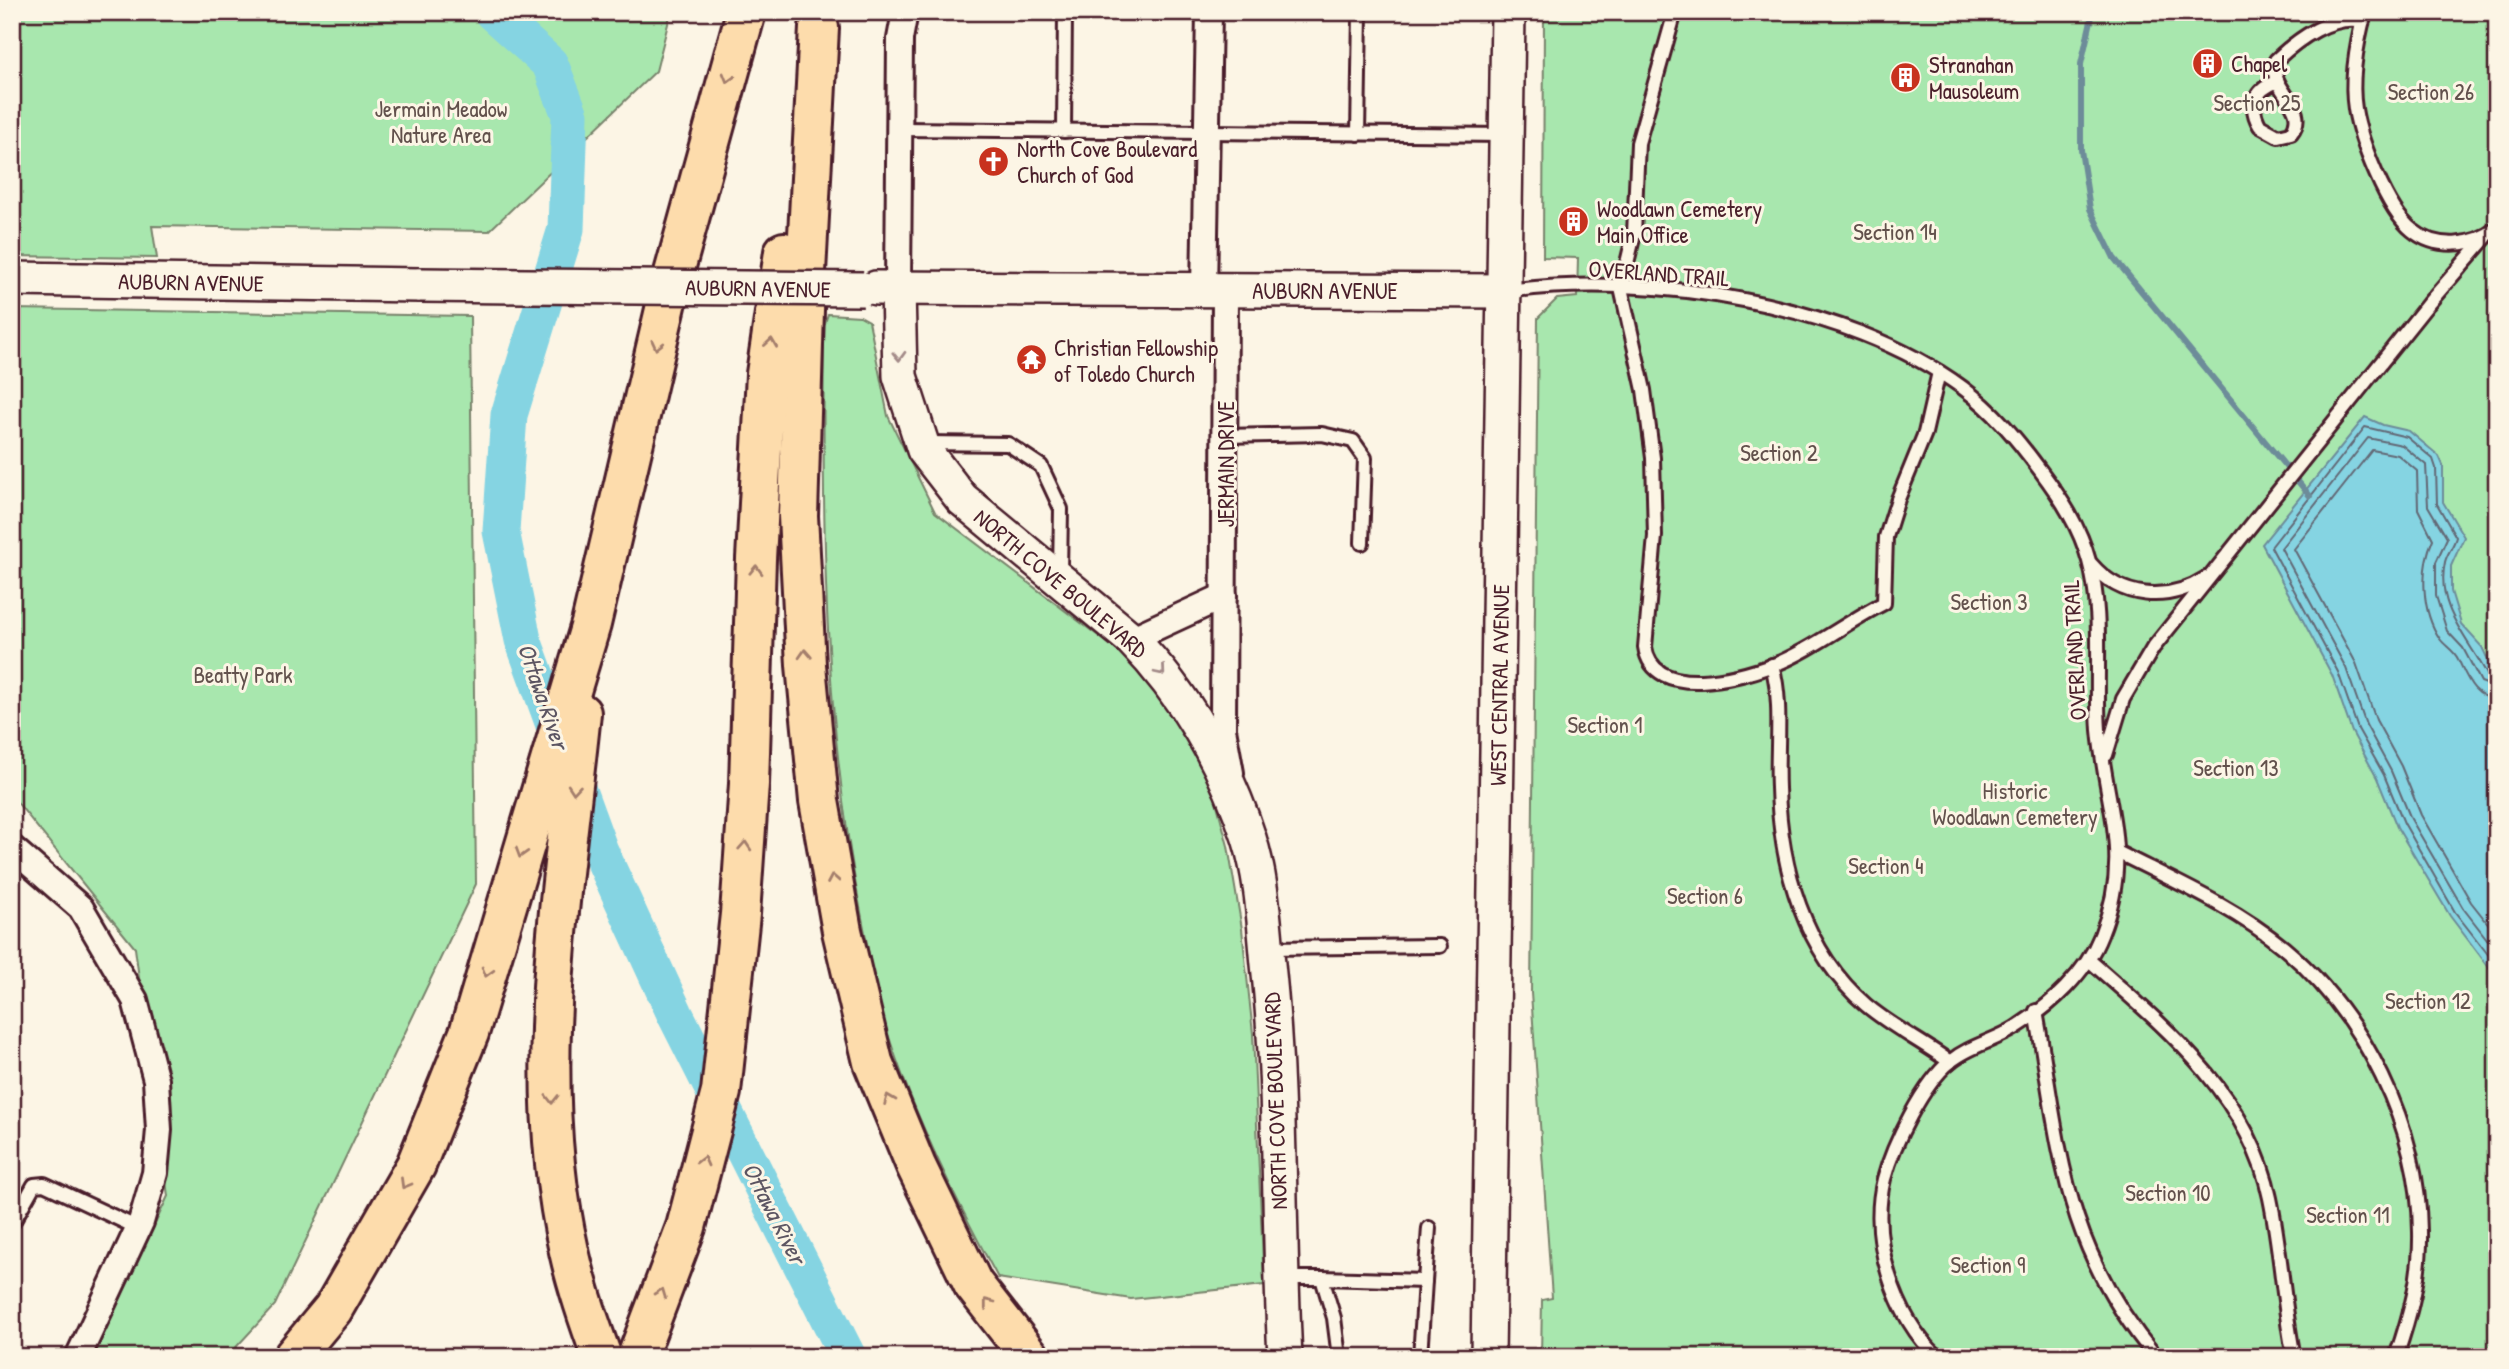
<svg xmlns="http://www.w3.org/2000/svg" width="2509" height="1369" viewBox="0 0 2509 1369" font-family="'Patrick Hand',sans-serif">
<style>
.green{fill:#a8e7ae;stroke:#79836c;stroke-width:2}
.water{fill:#85d4e2;stroke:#6d8c99;stroke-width:2}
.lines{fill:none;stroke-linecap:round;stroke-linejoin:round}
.shore{stroke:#626774;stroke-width:2}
.stream{stroke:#6d8c99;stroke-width:6}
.river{stroke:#85d4e2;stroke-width:37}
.lane-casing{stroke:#4a1f2b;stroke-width:18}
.street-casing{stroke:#4a1f2b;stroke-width:30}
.secondary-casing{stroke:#4a1f2b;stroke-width:38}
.highway-casing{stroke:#4a1f2b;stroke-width:44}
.lane{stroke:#fcf5e5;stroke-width:12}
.street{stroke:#fcf5e5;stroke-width:24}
.secondary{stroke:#fcf5e5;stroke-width:33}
.highway{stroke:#fddcac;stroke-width:38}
.secondary-bridge-casing{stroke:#4a1f2b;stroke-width:38;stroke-linecap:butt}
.secondary-bridge{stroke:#fcf5e5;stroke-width:33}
.oneway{stroke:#a47e6c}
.oneway2{stroke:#a38a88}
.labels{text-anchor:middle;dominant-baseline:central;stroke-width:6;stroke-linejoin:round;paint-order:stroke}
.poi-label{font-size:23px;fill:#4a1f2b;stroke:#fcf5e5;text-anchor:start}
.park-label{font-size:23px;fill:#62514c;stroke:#fcf5e5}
.street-label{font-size:23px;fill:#4a1f2b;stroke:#fcf5e5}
.water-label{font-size:24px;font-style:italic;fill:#5c5562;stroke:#fcf5e5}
</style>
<rect width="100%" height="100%" fill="#fcf5e5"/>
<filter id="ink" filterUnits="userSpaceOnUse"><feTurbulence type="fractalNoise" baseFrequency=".0143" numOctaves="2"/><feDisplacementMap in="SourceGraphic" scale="14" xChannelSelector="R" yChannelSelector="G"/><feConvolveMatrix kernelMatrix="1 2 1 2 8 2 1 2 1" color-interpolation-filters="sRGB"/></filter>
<g filter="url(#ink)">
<g class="green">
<path d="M12,12H671L656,71L489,231L152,226L157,258L12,256Z"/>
<path d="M1544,12H2497V1357H1541L1542,1300L1552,1298L1531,993L1538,318L1557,299L1577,297L1578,258L1543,257Z"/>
<path d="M12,309L470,316L476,884L275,1305L227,1357H93L168,1196L135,948L12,796Z"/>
<path d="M828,314L860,316L869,321L888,416L935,512L1138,666L1207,767L1228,846L1242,929L1253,1034L1264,1285L1131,1299L998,1278C953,1195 907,1102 881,1011C873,982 869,952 863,923C823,726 822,526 824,326Z"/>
</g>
<path class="water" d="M2365,417L2383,425L2409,431L2439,456L2443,465V502L2464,537L2451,566V591L2461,624L2482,647L2497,679V978L2450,916L2397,827L2377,778L2352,732L2332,675L2262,544Z"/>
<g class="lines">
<g class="shore">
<path d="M2497,679L2488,676C2469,639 2435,608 2445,562C2447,553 2454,546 2456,537L2437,504L2436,468L2433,459L2407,437L2365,427L2271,547L2338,672L2358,729L2384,775L2404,823L2455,912L2497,966"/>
<path d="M2497,688L2481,682L2463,648L2447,631L2436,596V562L2447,538L2428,506L2426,465L2402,445L2368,438L2281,548L2346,668L2366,725L2391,771L2411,819L2463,908L2497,952"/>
<path d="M2497,699C2473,698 2467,677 2458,659C2454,650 2445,646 2440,639C2421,611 2420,568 2433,539L2418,509L2417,471L2398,455L2372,450L2294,549L2356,663L2376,720L2401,766L2421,815L2471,902L2497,935"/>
</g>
<path class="stream" d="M2093,12L2081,64V150L2090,209L2114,258L2310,496"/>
<path class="river" d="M492,12L550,64L570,115L566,229L509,415L501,531L523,640L600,851L675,1014L848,1357"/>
<defs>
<g id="lane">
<path d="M1675,12L1638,143L1634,234L1621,288L1644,390L1653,458L1655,536L1645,647C1653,702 1742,677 1776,664C1810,651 1850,620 1884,603L1886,537L1898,499L1925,433L1939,372"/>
<path d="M2365,12C2357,42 2350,78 2355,109C2360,140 2387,210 2412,230C2436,250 2474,247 2497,228"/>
<path d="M2276,82C2255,90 2248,106 2260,126L2278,136L2291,133C2312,107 2266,89 2276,60C2298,39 2332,14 2363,21"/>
<path d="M900,129L1505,135"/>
<path d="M1064,131L1065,12"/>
<path d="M1358,134L1360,12"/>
<path d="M1507,291C1649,272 1846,302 1963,388C1994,411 2017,439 2040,470C2061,498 2080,527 2089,561C2104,614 2095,675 2099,730C2106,809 2133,855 2101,935C2086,974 2050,1006 2015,1028C1994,1041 1969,1046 1951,1061C1923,1083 1893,1145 1884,1179C1869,1238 1894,1317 1938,1357"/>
<path d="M1225,436L1322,434L1353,441L1365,458L1362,543"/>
<path d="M926,443L1008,444L1041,466L1061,509L1060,573"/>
<path d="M2091,564C2121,599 2167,603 2206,578"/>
<path d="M1772,665C1783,704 1776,747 1778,788C1780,866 1804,952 1866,1005C1892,1027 1923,1042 1950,1062"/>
<path d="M2106,755L2123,699L2153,648L2428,304L2486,237"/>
<path d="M2119,853C2176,882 2234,907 2284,948C2365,1016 2419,1127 2420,1232C2421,1276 2410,1316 2396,1357"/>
<path d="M1267,948L1440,946"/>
<path d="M2089,960C2164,1026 2249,1095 2270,1198C2281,1250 2283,1304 2294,1357"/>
<path d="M2036,1011C2060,1148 2062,1245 2156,1357"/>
<path d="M12,1224L34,1185L44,1184L138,1228"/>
<path d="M1285,1278H1322L1334,1318L1339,1357"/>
<path d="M1322,1278L1425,1281L1429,1228"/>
<path d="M1420,1357L1425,1281"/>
</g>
<g id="street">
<path d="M898,288L900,39L905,12"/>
<path d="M1204,290L1209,12"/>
<path d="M1225,290L1223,729L1231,773"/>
<path d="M1131,639L1224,596"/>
<path d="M12,848L81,908L135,1000L156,1080L159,1130L155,1173L141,1222L78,1357"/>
</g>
<g id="secondary">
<path d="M12,279L420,285"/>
<path d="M876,288L1505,291"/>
<path d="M898,288L900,376L924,450L962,499L1131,639C1185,694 1225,764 1249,838C1262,878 1264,923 1268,964C1282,1094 1278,1226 1285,1357"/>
<path d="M1488,1357L1508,12"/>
</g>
<g id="highway">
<path d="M819,28L804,310L798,516L806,665L819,801L842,931L873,1062L916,1166L973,1284L1030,1357"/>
<path d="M581,713C563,889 529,1075 569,1251C577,1287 589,1322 602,1357"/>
<path d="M293,1357L333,1309L416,1165L469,1033L591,624L671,284L746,12"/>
<path d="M637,1357L686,1227L721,1092L740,914L749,784L756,559L766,374L784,252"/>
</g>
</defs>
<use href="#lane" class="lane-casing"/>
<use href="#street" class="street-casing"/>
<use href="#secondary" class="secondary-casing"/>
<use href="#highway" class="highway-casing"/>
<use href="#lane" class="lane"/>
<use href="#street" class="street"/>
<use href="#secondary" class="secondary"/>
<use href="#highway" class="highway"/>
<defs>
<path id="secondary-bridge" d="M420,285L863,289"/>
</defs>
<use href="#secondary-bridge" class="secondary-bridge-casing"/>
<use href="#secondary-bridge" class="secondary-bridge"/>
</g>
<defs><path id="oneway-chevron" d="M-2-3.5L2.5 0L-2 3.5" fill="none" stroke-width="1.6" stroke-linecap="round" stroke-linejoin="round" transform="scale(1.75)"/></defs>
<g class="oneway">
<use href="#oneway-chevron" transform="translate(728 78) rotate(106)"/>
<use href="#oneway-chevron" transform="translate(771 343) rotate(-82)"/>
<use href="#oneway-chevron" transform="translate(657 345) rotate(103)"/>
<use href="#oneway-chevron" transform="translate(756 570) rotate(-88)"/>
<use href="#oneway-chevron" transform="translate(805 654) rotate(-93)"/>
<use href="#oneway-chevron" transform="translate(574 789) rotate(95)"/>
<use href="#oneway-chevron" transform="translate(745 846) rotate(-86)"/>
<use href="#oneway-chevron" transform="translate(521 853) rotate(107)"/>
<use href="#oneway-chevron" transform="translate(833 879) rotate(-100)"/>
<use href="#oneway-chevron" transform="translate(487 972) rotate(106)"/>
<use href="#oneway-chevron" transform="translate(552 1099) rotate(90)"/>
<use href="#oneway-chevron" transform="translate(889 1099) rotate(-112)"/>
<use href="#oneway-chevron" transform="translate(703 1161) rotate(-76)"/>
<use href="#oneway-chevron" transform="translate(405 1184) rotate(120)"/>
<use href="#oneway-chevron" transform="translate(661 1293) rotate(-69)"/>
<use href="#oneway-chevron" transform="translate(988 1303) rotate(-128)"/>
</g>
<g class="oneway2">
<use href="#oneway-chevron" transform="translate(899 356) rotate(88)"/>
<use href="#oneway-chevron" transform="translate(1161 671) rotate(50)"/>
</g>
</g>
<defs>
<symbol id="building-disc" viewBox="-11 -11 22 22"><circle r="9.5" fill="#c8321e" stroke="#fcf5e5"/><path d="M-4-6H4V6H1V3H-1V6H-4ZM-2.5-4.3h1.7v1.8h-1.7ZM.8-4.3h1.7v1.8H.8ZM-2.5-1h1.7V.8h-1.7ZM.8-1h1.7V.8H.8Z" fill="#fff"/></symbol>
<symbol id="church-disc" viewBox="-11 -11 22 22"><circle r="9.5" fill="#c8321e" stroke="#fcf5e5"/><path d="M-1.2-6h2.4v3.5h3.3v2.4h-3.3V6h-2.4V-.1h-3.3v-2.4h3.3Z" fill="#fff"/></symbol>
<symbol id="temple-disc" viewBox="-11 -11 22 22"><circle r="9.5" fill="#c8321e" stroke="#fcf5e5"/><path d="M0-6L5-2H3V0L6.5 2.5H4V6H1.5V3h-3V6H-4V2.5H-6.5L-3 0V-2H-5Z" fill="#fff"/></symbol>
</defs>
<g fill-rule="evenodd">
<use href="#building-disc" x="2190" y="46" width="35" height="35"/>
<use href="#building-disc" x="1888" y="60" width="35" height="35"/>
<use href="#church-disc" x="976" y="144" width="35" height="35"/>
<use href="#building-disc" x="1556" y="204" width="35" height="35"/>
<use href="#temple-disc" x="1014" y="342" width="35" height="35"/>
</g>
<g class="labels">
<g class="poi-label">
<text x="2231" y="63">Chapel</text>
<text x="1929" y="64">Stranahan<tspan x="1929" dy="26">Mausoleum</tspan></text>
<text x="1017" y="148">North Cove Boulevard<tspan x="1017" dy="26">Church of God</tspan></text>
<text x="1597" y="208">Woodlawn Cemetery<tspan x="1597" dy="26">Main Office</tspan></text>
<text x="1054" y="347">Christian Fellowship<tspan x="1054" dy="26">of Toledo Church</tspan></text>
</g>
<g class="park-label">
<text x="2431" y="91">Section 26</text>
<text x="2257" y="102">Section 25</text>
<text x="441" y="108">Jermain Meadow<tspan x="441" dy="26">Nature Area</tspan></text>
<text x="1895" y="231">Section 14</text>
<text x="1779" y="452">Section 2</text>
<text x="1989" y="601">Section 3</text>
<text x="243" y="674">Beatty Park</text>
<text x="1605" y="724">Section 1</text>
<text x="2236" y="767">Section 13</text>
<text x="2015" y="790">Historic<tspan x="2015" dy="26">Woodlawn Cemetery</tspan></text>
<text x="1886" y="865">Section 4</text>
<text x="1705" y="895">Section 6</text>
<text x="2428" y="1000">Section 12</text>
<text x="2168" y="1192">Section 10</text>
<text x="2348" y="1214">Section 11</text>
<text x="1988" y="1264">Section 9</text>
</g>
<g class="street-label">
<text transform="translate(1659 273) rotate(4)">OVERLAND TRAIL</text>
<text transform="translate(191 282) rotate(1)">AUBURN AVENUE</text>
<text transform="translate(758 288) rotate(1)">AUBURN AVENUE</text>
<text x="1325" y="290">AUBURN AVENUE</text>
<text transform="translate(1225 464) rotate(-90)">JERMAIN DRIVE</text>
<text transform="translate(1061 583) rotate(40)">NORTH COVE BOULEVARD</text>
<text transform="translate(2074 650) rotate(-93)">OVERLAND TRAIL</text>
<text transform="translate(1499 685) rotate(-89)">WEST CENTRAL AVENUE</text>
<text transform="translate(1275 1101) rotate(-92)">NORTH COVE BOULEVARD</text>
</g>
<g class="water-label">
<text transform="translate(544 696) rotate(71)">Ottawa River</text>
<text transform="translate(775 1213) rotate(63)">Ottawa River</text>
</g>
</g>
<rect width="2509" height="1369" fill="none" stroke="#fcf5e5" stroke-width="42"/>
<rect x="21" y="21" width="2467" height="1327" fill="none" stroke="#4a1f2b" stroke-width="2.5" filter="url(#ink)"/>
</svg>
